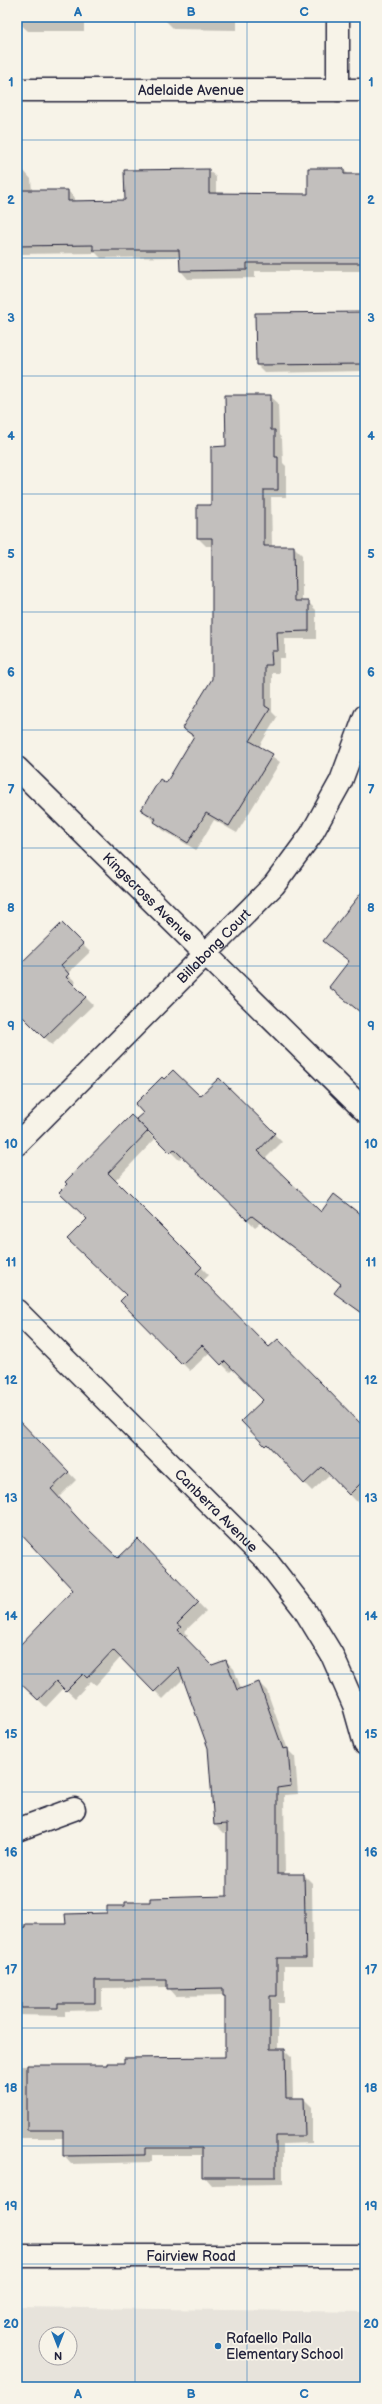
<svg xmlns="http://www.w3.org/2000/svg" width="382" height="2404" viewBox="0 0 382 2404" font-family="'Balsamiq Sans',sans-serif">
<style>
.built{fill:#e7e3db;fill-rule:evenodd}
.shadow{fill:#0003}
.building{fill:#c2bfbd;stroke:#22223b}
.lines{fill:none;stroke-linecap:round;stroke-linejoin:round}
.street-casing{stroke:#22223b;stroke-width:25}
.secondary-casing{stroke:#22223b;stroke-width:25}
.street{stroke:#f7f3e8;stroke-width:22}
.secondary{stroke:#f7f3e8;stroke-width:22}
.grid{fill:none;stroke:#1f6fb2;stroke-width:1;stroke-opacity:0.55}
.poi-dot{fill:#1f6fb2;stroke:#f7f3e8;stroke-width:1.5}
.labels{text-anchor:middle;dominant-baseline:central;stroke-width:3.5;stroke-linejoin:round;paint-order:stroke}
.street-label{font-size:14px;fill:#22223b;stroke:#f7f3e8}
.poi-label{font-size:14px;fill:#22223b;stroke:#f7f3e8;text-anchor:start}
.neatline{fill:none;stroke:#1f6fb2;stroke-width:1.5}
.grid-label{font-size:13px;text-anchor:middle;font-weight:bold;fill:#1f6fb2}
</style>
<rect width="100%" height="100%" fill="#f7f3e8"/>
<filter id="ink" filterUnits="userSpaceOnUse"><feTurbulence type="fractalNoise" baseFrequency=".025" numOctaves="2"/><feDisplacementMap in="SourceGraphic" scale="8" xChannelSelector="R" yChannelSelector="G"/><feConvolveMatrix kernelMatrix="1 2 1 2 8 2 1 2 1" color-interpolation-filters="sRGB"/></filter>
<g filter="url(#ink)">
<path class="built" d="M17,2307L365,2312V2387H17ZM46,2334H70V2358H46Z"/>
<g class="shadow">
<path d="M17,17H84V31H28L17,21Z"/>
<path d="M166,17H237V30L174,29L166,21Z"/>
<path d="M343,169L349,175H365V271H255V278L188,279L181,271L180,257L101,258L96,253L17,254V171H24L31,179L32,191H68L75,198V202L126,201L208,170L216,177V194L309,195Z"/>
<path d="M256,317H365V371L265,373L257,365Z"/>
<path d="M270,396L278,403L279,435L282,439L283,463L286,466V497H271L272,547H294L302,555V602H308L316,610V639H285V658H279V673H272V712L277,717L259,747L280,762L237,833L214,820L196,850L163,830L142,810L166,784L194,738L183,728L213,680V546H206L198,538L212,506L227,447Z"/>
<path d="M365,889V1016L330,987L350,962L325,941Z"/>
<path d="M62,924L90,952L67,974L76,982L73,985L93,1005L52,1045L17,1009V969Z"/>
<path d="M219,1079L282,1142L265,1159L321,1213L335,1195L365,1217V1316L336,1293L342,1285L260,1223L255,1227L183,1156L179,1160L138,1119L200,1098Z"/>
<path d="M131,1116L155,1139L115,1181L209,1275L203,1281L269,1349L360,1425L365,1421V1494L357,1502L330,1474L312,1491L243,1421L265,1401L234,1368L230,1372L210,1352L190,1371L121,1301L127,1295L88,1219Z"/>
<path d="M17,1419L76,1480L58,1498L91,1534L118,1559L138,1540L206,1611L184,1632L188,1636L185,1638L212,1666L226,1661L234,1669L241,1689L259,1683L267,1691L288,1750L295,1757L298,1794L284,1795L285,1875H304L312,1883L313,1966H284V2003H278V2050H285L292,2057L293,2099H304L312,2107V2143L283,2144V2184L211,2185L204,2177L203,2155H152V2162L71,2164L64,2156V2138H17V2066H108L226,2058V1998L224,1995L176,1996L168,1987L102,1988V2010L65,2011V2016L17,2015V1925H67L126,1907L228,1897V1832L223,1833L215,1825L209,1747L184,1678L163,1699L121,1657L96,1685L91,1681L75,1698L64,1688L46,1707L17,1679V1649L75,1590L17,1529Z"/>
</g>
<g class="building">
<path d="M308,168H344V174H365V263H247V270L180,271L179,250H93V245L17,246V190H68V201L125,200L124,170L209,169V193L308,194Z"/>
<path d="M365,312V364L256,365L255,313Z"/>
<path d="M225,395H271V430H275V457H278V490H264V546H294L295,601H309V631L277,632L278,651H271L272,665H265V706L270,709L250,741L273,754L229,826L206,813L188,843L154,822L156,819L141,810L160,779L166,783L194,736L182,728L212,679V538H197V505H211V447L226,446Z"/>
<path d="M365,888V1016L329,987L349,961L323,941Z"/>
<path d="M62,923L83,944L61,965L69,974L66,977L86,997L44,1038L17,1011V967Z"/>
<path d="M173,1070L200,1096L219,1078L275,1133L258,1151L321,1212L334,1194L365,1218V1315L334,1293L341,1284L252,1216L247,1220L174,1149L170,1153L136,1119L143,1113L135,1104L162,1077L164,1079Z"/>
<path d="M131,1115L148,1131L108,1173L202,1267L196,1273L269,1347L278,1339L365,1428V1479L349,1495L322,1467L304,1484L267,1444L265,1446L241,1421L263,1400L225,1361L221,1365L202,1345L182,1364L120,1301L126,1295L67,1239L87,1219L59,1192L67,1184L65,1182Z"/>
<path d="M17,1418L69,1472L51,1489L87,1528L118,1558L138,1539L199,1602L177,1624L181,1627L178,1630L212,1665L226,1660L237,1690L259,1682L283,1749L288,1748L291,1786L277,1788V1874H304L306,1958H277V1996H270V2049H285L286,2098H304L305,2136H276V2177H202V2148H145V2155L63,2156V2130H27V2065H107V2063H124V2058L225,2057V1996H223V1988L167,1989V1980H95V2003H58V2008H21L20,1928L25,1927V1924H66L65,1914L107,1913V1906H125V1902H150V1898L227,1896V1824L214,1825L208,1748L179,1668L154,1692L113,1650L87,1678L83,1674L66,1691L56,1681L38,1700L17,1680V1648L73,1590L17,1530Z"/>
</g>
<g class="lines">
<defs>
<g id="street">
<path id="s1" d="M17,90H365"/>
<path d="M338,90V17"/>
<path id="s2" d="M17,768L365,1111"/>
<path id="s3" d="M17,1144L274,885L311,835L341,781L365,716"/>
<path id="s4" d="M17,1311L266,1560L304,1609L332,1655L354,1705L365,1744"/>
<path d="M17,1830L74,1809"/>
</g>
<g id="secondary">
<path id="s5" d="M17,2256H365"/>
</g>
</defs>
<use href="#street" class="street-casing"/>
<use href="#secondary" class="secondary-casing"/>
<use href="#street" class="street"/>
<use href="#secondary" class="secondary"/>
</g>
</g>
<path class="grid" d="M135,17V2387M247,17V2387M17,140H365M17,258H365M17,376H365M17,494H365M17,612H365M17,730H365M17,848H365M17,966H365M17,1084H365M17,1202H365M17,1320H365M17,1438H365M17,1556H365M17,1674H365M17,1792H365M17,1910H365M17,2028H365M17,2146H365M17,2264H365"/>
<circle class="poi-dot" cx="218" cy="2346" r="4"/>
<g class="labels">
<g class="street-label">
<text stroke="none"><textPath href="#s1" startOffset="174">Adelaide Avenue</textPath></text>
<text stroke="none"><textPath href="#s2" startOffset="184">Kingscross Avenue</textPath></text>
<text stroke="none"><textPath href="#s3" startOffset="279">Billabong Court</textPath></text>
<text stroke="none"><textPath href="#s4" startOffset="282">Canberra Avenue</textPath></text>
<text stroke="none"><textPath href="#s5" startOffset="174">Fairview Road</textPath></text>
</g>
<g class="poi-label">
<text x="226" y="2338">Rafaello Palla<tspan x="226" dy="16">Elementary School</tspan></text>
</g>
</g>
<rect width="382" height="2404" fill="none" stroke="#f7f3e8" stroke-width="44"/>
<g transform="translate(58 2346) rotate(180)"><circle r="19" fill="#f7f3e8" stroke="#a29fa3"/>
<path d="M0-3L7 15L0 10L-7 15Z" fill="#1f6fb2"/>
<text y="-6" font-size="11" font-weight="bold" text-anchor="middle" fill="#22223b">N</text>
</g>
<rect x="22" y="22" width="338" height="2360" class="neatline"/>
<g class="grid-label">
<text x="78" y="16">A</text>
<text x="191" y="16">B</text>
<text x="304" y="16">C</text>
<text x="11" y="86">1</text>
<text x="371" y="86">1</text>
<text x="11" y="204">2</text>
<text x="371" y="204">2</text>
<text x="11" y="322">3</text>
<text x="371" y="322">3</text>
<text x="11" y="440">4</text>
<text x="371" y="440">4</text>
<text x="11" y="558">5</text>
<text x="371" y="558">5</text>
<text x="11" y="676">6</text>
<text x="371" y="676">6</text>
<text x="11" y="794">7</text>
<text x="371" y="794">7</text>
<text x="11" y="912">8</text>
<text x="371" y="912">8</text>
<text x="11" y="1030">9</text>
<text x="371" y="1030">9</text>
<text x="11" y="1148">10</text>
<text x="371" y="1148">10</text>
<text x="11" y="1266">11</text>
<text x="371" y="1266">11</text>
<text x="11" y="1384">12</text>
<text x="371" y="1384">12</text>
<text x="11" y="1502">13</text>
<text x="371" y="1502">13</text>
<text x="11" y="1620">14</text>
<text x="371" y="1620">14</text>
<text x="11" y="1738">15</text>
<text x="371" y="1738">15</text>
<text x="11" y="1856">16</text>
<text x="371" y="1856">16</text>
<text x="11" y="1974">17</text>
<text x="371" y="1974">17</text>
<text x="11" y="2092">18</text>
<text x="371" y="2092">18</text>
<text x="11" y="2210">19</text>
<text x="371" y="2210">19</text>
<text x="11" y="2328">20</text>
<text x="371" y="2328">20</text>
<text x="78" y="2398">A</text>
<text x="191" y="2398">B</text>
<text x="304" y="2398">C</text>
</g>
</svg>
